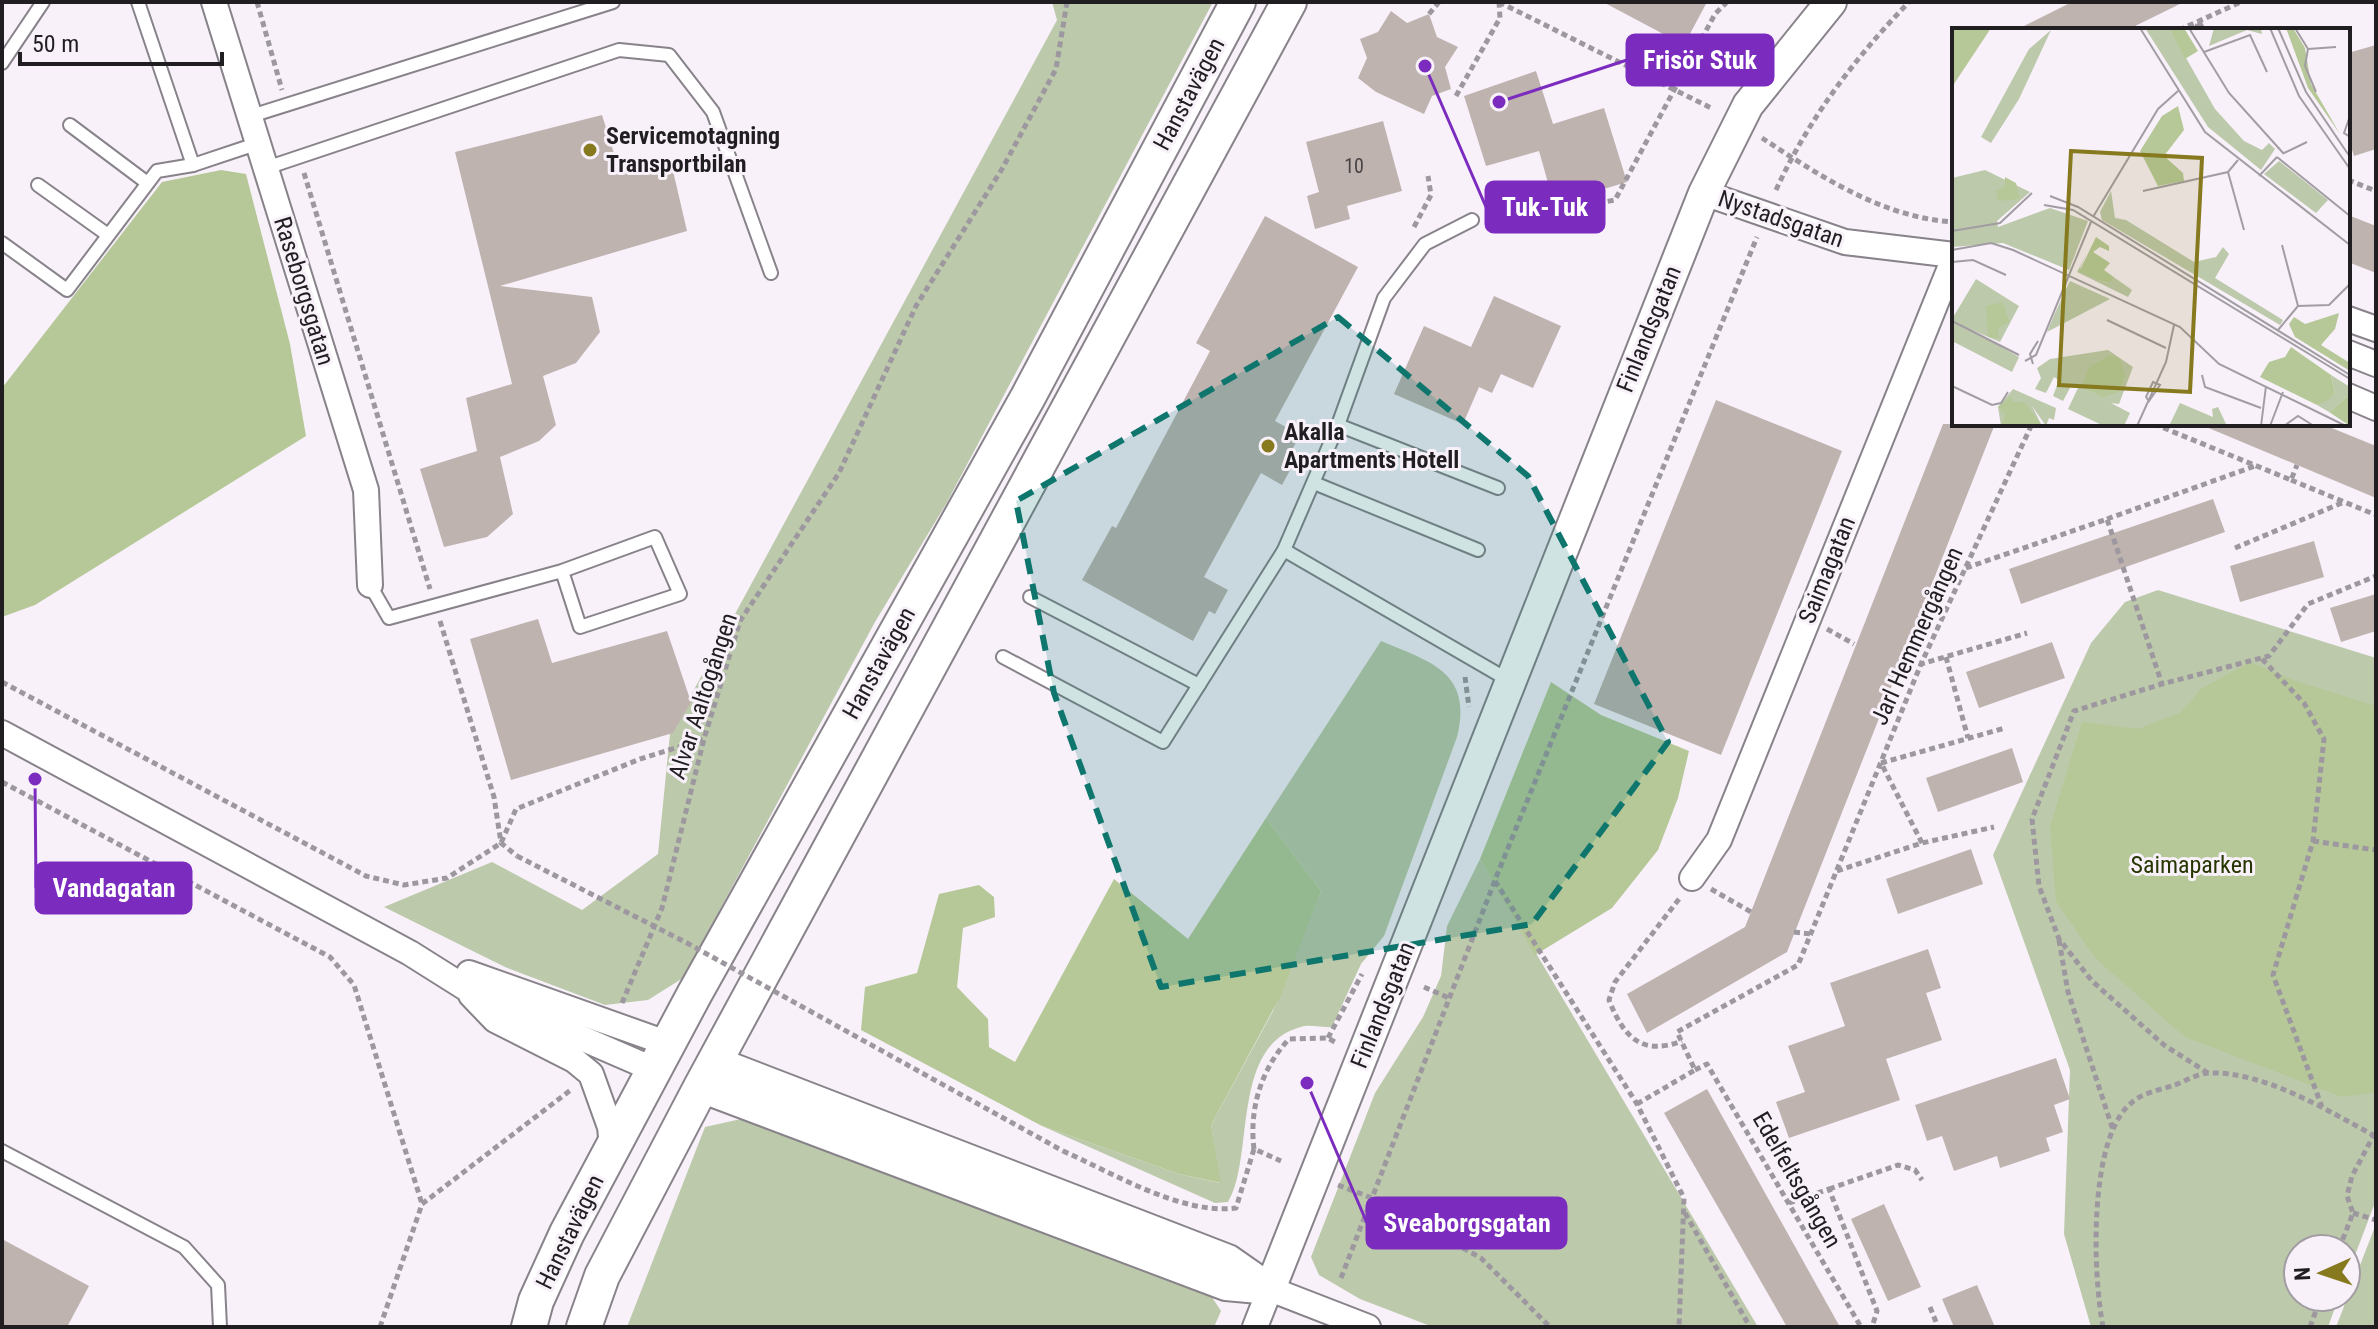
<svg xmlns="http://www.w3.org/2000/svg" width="2378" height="1329" viewBox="0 0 2378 1329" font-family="'Roboto Condensed',sans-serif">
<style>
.green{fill:#bdc9ab}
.forest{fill:#b6c898}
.building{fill:#bfb3b0}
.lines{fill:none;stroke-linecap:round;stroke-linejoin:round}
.service-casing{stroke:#88828a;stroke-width:16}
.minor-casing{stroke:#88828a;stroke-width:28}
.tertiary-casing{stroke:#88828a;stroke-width:34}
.secondary-casing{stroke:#88828a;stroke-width:38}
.path{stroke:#9d989f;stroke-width:5;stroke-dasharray:6 4;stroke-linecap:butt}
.service{stroke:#fff;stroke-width:12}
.minor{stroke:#fff;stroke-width:24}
.tertiary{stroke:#fff;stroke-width:30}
.secondary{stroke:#fff;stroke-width:34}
.path-bridge{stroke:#9d989f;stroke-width:5;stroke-dasharray:6 4;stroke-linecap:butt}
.marked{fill:#0f766e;fill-opacity:0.2;stroke:#0f766e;stroke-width:6;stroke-dasharray:16 10;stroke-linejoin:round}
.poi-dot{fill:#86791e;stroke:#f8f1fa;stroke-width:3}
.labels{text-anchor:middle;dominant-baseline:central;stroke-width:6;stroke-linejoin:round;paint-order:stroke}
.number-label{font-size:20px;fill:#484345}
.street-label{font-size:24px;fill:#201e21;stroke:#f8f1fa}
.poi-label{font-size:24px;font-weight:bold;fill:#201e21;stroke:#f8f1fa;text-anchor:start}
.park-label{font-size:24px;fill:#273600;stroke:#f8f1fa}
.inset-road{fill:none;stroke:#a29da3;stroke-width:2}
.view{fill:#86791e;fill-opacity:0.15;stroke:#86791e;stroke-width:4}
.inset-edge{fill:none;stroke:#201e21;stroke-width:4}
.leader{fill:none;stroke:#7b2cbf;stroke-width:3}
.callout-dot{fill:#7b2cbf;stroke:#f8f1fa;stroke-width:3}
.callout{fill:#7b2cbf;stroke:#7b2cbf;stroke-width:3}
.callout-label{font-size:26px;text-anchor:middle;font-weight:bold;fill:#fff}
</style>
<rect width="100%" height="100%" fill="#f8f1fa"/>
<g class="green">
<path d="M1052,2H1213L946,504L875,622L683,978L648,1000L605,1005L505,967L384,907L492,862L582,910L658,854L670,734L1057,20Z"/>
<path d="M2158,590L2376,658V1200L2346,1279V1249H2298V1297H2339L2328,1327H2091L2064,1234L2070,1070L1993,855L2091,643L2125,602Z"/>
<path d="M1381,641C1431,662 1473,672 1457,737L1384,936L1361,964L1332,1027C1322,1028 1310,1024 1301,1027C1230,1045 1255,1159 1228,1202L1215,1203L1042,1126L1179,1174L1220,1183L1211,1125L1273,1011L1321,891L1266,818Z"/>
<path d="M1480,859L1758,1327H1433L1360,1299L1319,1275L1311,1257L1375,1093L1423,1017L1441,976L1447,926Z"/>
<path d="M741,1119L842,1148L1206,1288L1221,1311L1214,1327H627L705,1127Z"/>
<path d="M2376,1224V1327H2336Z"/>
</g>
<g class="forest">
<path d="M221,170L246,174L290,344L306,436L35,605L2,617V388L162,182Z"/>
<path d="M2250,662L2293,680L2376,706V1092L2342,1097L2185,1037L2095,958L2056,901L2050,827L2082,722L2138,729L2181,712L2201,689Z"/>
<path d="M1551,682L1601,715L1689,751L1678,798L1658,850L1612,908L1535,955L1480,859Z"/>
<path d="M1266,818L1321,891L1281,995L1211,1125L1221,1183L1179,1174L1042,1126L861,1030L865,987L917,973L939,894L979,885L994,897L995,917L963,928L957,987L988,1019L989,1047L1015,1062L1114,879L1188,939Z"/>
</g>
<g class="building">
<path d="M1603,2H1707L1684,45Z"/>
<path d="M2072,2H2184L2127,30H2016Z"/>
<path d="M1391,11L1407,23L1429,14L1437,37L1458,47L1445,67L1451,89L1432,96L1424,114L1376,92L1358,78L1367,58L1360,39L1378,32Z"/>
<path d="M2376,45V149L2354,156L2348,136V53Z"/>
<path d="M1536,71L1553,124L1604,108L1627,182L1554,204L1539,151L1486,166L1464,96Z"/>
<path d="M602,115L619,169L670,158L687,231L500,286L592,297L600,332L576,363L543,376L556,425L539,441L500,457L513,514L487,537L444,547L420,469L477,451L466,398L512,384L455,152Z"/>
<path d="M1383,121L1402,191L1347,206L1350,219L1315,229L1307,196L1319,192L1306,142Z"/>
<path d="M2348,215L2376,226V273L2348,262Z"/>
<path d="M1265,216L1358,267L1275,421L1300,435L1287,459L1294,463L1282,485L1261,473L1204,577L1228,590L1215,614L1209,611L1193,641L1082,580L1112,526L1116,528L1210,351L1196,343Z"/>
<path d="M1494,296L1561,326L1533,388L1501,374L1492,393L1479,387L1463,424L1394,394L1424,326L1471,347Z"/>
<path d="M1716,400L1842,451L1721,755L1594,704Z"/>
<path d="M1943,424H1995L1787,952L1647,1033L1627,994L1745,927Z"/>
<path d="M2199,424H2322L2376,446V498Z"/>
<path d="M2213,499L2225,532L2021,604L2009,569Z"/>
<path d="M2314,541L2324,577L2240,602L2230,566Z"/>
<path d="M2376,594V631L2341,642L2330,608Z"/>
<path d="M538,619L552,663L667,631L691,702L673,733L511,780L470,639Z"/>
<path d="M2052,642L2065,678L1979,708L1966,672Z"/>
<path d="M2012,748L2023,782L1938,812L1926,778Z"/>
<path d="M1971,849L1983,884L1898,914L1886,879Z"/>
<path d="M1928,949L1941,988L1926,993L1942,1040L1886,1059L1900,1100L1789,1138L1776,1102L1805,1092L1788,1046L1845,1026L1830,983Z"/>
<path d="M2056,1058L2070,1099L2054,1105L2063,1132L2046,1138L2050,1151L2000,1168L1997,1156L1954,1171L1942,1136L1927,1141L1915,1105Z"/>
<path d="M1707,1089L1840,1327H1787L1664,1113Z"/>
<path d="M1884,1204L1921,1287L1888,1301L1851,1219Z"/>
<path d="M2,1239L89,1286L67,1327H2Z"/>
<path d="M1977,1285L1995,1327H1954L1942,1299Z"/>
</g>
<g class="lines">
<defs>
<g id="service">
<path d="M138,2L193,165L259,143"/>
<path d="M2,63L43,2"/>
<path d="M251,116L613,2"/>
<path d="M70,125L146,182"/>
<path d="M266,168L619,50L669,55L713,112L771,273"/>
<path d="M38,185L108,235"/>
<path d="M2,243L67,290L157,171L193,165"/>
<path d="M1338,425L1498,488"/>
<path d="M1314,483L1478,550"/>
<path d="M1284,550L1510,681"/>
<path d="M370,585L389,618L562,571L580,627L680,594L655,537L562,571"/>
<path d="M1030,597L1199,685"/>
<path d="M1003,657L1163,742L1284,550L1338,425L1384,298L1425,244L1472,220"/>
<path d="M2,1151L184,1247L218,1285L220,1327"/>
</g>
<g id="minor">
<path d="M214,2L366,490L370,585"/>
<path d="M1704,193L1845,242L1954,255"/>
<path d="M2348,319L2376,329"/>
<path d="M2348,353L2376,364"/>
<path d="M2348,396L2376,408"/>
<path d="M2,733L410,953L464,987L655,1070"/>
<path d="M1692,878L1719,840L1954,258"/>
<path d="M469,973L669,1044"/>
<path d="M471,995L495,1020L574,1060L591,1074L610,1127L612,1147"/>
<path d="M1255,1327L1270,1289L1368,1327"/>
</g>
<g id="tertiary">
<path d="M715,1062L1228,1260L1268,1288"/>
<path d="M701,1087L1226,1285L1270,1289"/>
<path d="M1270,1289L1704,193L1748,105L1831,2"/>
</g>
<g id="secondary">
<path d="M529,1327L536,1301L567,1233L695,993L1028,397L1238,2"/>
<path d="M584,1327L602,1276L701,1087L1289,2"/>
</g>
</defs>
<use href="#service" class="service-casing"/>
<use href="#minor" class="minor-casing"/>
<use href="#tertiary" class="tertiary-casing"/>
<use href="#secondary" class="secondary-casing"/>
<g class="path">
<path d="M257,2L282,90"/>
<path d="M1499,2L1713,109"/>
<path d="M1429,14L1439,2"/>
<path d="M2179,30L2241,2"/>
<path d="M2196,30L2199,21L2203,30"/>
<path d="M1456,96L1500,18L1499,2"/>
<path d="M1762,138C1820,176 1883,218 1954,222"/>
<path d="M304,173L430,589"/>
<path d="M2348,180L2376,191"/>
<path d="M1776,190C1809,118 1855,58 1909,2"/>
<path d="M1489,218L1546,213L1615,200L1715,14L1727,2"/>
<path d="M1414,227L1431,195L1428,176"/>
<path d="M2154,424L2291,480L2297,465"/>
<path d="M2291,480L2376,515"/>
<path d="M2107,519L2255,466"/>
<path d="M2235,548L2344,502"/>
<path d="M1966,568L2107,519L2162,684"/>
<path d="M440,621L494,797L501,843L517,856"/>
<path d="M1827,629L1854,644"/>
<path d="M1946,657L1968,738"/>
<path d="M2262,659L2304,703L2324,739L2313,841L2273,975L2322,1107"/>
<path d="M1899,661L1921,664L2027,633"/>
<path d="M1465,677L1469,707"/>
<path d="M2,682L366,876L404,885L447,878L501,843L516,809L640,759L704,739"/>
<path d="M2,782L330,957L354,985L422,1204"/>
<path d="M2313,841L2376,850"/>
<path d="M1922,843L1881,763L2005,728"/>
<path d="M1837,871L1922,843L1994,827"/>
<path d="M1495,881L1637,1104L1684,1198L1679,1327"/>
<path d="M1711,889L1751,912"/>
<path d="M1679,899L1615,982L1609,1000C1624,1038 1642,1056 1682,1041"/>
<path d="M1794,932L1811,934"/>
<path d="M2059,940L2068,992L2113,1130"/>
<path d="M1424,987L1449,998"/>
<path d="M622,1003L662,908L704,739L740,621L839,473L916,306L1002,169L1056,69L1067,2"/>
<path d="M1328,1038L1362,974"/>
<path d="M1695,1070L1707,1064L1861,1327"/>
<path d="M2208,1073L2164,1045L2092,981L2059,939L2039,886L2032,819L2074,711L2162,684L2269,656L2308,604L2376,576"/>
<path d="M1637,1104L1695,1070L1677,1032L1798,965L1921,664L2032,424"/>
<path d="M1254,1149C1249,1109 1261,1069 1289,1039L1328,1038L1338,1044"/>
<path d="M1063,1151C1113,1173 1181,1215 1236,1208L1254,1149L1281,1161"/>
<path d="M1338,1185L1372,1198L1481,1258L1550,1327"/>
<path d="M1829,1189L1898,1165L1915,1170L1922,1180"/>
<path d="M1789,1203L1829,1189L1877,1311L1872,1327"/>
<path d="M1685,1213L1750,1327"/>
<path d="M2353,1213L2376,1220"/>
<path d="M2339,1249L2353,1213L2347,1196L2352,1176L2376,1131"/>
<path d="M1341,1278L1497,875L1757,237"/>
<path d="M1930,1307L1938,1327"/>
<path d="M380,1327L422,1204L572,1089"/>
<path d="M2103,1327C2093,1276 2087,1132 2135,1100C2146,1092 2163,1089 2175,1085C2185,1081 2199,1073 2209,1073C2263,1071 2327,1110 2373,1135"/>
<path d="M2310,1327L2321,1297"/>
</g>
<use href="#service" class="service"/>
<use href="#minor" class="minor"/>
<use href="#tertiary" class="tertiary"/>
<use href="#secondary" class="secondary"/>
<path class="path-bridge" d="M517,856L687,943L1063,1151"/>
</g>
<path class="marked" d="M1338,317L1528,476L1668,742L1532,924L1161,987L1054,693L1016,501Z"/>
<g class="poi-dot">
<circle cx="590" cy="150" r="8"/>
<circle cx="1268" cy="446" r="8"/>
</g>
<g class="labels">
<g class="number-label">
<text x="1354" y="166">10</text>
</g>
<g class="street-label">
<text transform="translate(1189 94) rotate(-62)">Hanstavägen</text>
<text transform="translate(1781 219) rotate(19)">Nystadsgatan</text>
<text transform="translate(304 291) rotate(73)">Raseborgsgatan</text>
<text transform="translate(1649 329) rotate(-68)">Finlandsgatan</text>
<text transform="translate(1827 570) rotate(-68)">Saimagatan</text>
<text transform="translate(1917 636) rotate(-66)">Jarl Hemmergången</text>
<text transform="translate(879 663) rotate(-61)">Hanstavägen</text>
<text transform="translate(703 696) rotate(-72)">Alvar Aaltogången</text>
<text transform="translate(1383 1005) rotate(-68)">Finlandsgatan</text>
<text transform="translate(1797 1180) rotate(60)">Edelfeltsgången</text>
<text transform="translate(570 1232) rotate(-64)">Hanstavägen</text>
</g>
<g class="poi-label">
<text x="606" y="136">Servicemotagning<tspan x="606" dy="28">Transportbilan</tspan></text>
<text x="1284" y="432">Akalla<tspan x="1284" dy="28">Apartments Hotell</tspan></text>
</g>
<g class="park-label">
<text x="2192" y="865">Saimaparken</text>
</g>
</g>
<g transform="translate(1952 28)">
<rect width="398" height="398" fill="#f8f1fa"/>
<path d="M193,0H217L263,81L292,113L310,122L317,115L323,121L309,142L256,99ZM262,0H309L310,6L295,2L257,18ZM99,2L67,71L39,115L29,109L77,21ZM327,133L376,172L364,185L312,146ZM33,142L78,164L45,193L46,199L98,180L136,193L117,242L51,215L0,219V150ZM159,163L163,190L174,192L242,234L264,229L271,219L277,226L263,250L331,292L328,297L150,192L148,184ZM134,227L128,240L155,255L163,250L180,262L176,269L125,244ZM24,251L67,278L48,314L20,302L67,329L60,344L0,313V291ZM118,253L158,271L95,304L102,287ZM156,322L181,339L167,376L159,375L178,385L172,398H152L116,381L126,360L119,358L111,373L101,368L107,352L102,349L94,365L83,361L89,350L85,340L98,331ZM379,347L398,359V366L377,384L365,377L383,365ZM61,361L104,380L102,392L97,390L94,398L80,378L90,398H49L46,379ZM228,375L261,389L260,381L266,379L275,398H217Z" fill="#bdc9ab"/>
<path d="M0,0H39L0,59ZM217,0H232L246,23L233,31ZM334,0H341L353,20L359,56L388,106L356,60ZM226,78L232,102L212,128L231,145L232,153L206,158L188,123L210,88ZM53,149L64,155L68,171L46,173L44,162L53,159ZM144,209L157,218V223L148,219L141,224L158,235L152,242L163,250L156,255L127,244ZM51,274L57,294L46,300L47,310L36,309L34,278ZM387,285L383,301L369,317L398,335V343L343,309L337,296L342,289L353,296ZM339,319L379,347L383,365L376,372L365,377L308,349L317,334L333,329ZM158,327L168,331L173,348L167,364L151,369L130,359L137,339ZM398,366V398L377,384ZM59,368L61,374H73L90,398H50L53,386L46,379Z" fill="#b6c898"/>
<path class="inset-road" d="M188,0L253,104L398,217M237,0L277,65L332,126M318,0L347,68L398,141M326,0L354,64L398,129M343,0L356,21L353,38L364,64M356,21L384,19M252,24L298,7L315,44M398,88L392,105L398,109M332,125L355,114M325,129L398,188M276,144L292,202M307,148L325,129M191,163L276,144L286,132M98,168L126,179L398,347M92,177L121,182L398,351M141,189L206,81L226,63M0,203L48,195L80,165M330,217L346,278M0,222L39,215L61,222L228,299L267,336L394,398M0,234L21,232L54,247M155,292L214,320M0,293L67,327M326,302L346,278L377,277L398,256M73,333L84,327L139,194M81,336L78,326L86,313M250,347L253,359L309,380M201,354L208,357L197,373L194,369ZM0,358L40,377L49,375L56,364M185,398L214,334L222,297M309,398L314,358M318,398L331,364M332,398L346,388L362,398"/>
<path class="view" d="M119,123L250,130L238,364L107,357Z"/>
<rect width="398" height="398" class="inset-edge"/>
</g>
<path class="leader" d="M1499 102L1627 60M1425 66L1486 207M35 779L36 888M1307 1083L1367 1223"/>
<g class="callout-dot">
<circle cx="1499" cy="102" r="8"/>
<circle cx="1425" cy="66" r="8"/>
<circle cx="35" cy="779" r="8"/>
<circle cx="1307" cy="1083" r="8"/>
</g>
<g class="callout">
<rect x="1627" y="35" width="146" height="50" rx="8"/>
<rect x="1486" y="182" width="118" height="50" rx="8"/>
<rect x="36" y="863" width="155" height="50" rx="8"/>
<rect x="1367" y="1198" width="199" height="50" rx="8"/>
</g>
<g class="callout-label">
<text x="1700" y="69">Frisör Stuk</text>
<text x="1545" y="216">Tuk-Tuk</text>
<text x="114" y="897">Vandagatan</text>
<text x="1467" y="1232">Sveaborgsgatan</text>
</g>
<rect width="2378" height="1329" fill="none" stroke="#201e21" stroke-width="8"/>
<g transform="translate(2322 1273) rotate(267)"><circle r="38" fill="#f8f1fa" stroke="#a29da3" stroke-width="2"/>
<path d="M0-6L14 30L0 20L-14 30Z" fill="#86791e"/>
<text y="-12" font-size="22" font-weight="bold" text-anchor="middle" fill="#201e21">N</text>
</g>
<path d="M20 52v12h202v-12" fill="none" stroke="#201e21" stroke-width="4"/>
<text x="32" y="52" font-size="24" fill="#201e21" stroke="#f8f1fa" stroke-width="6" paint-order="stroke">50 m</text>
</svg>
